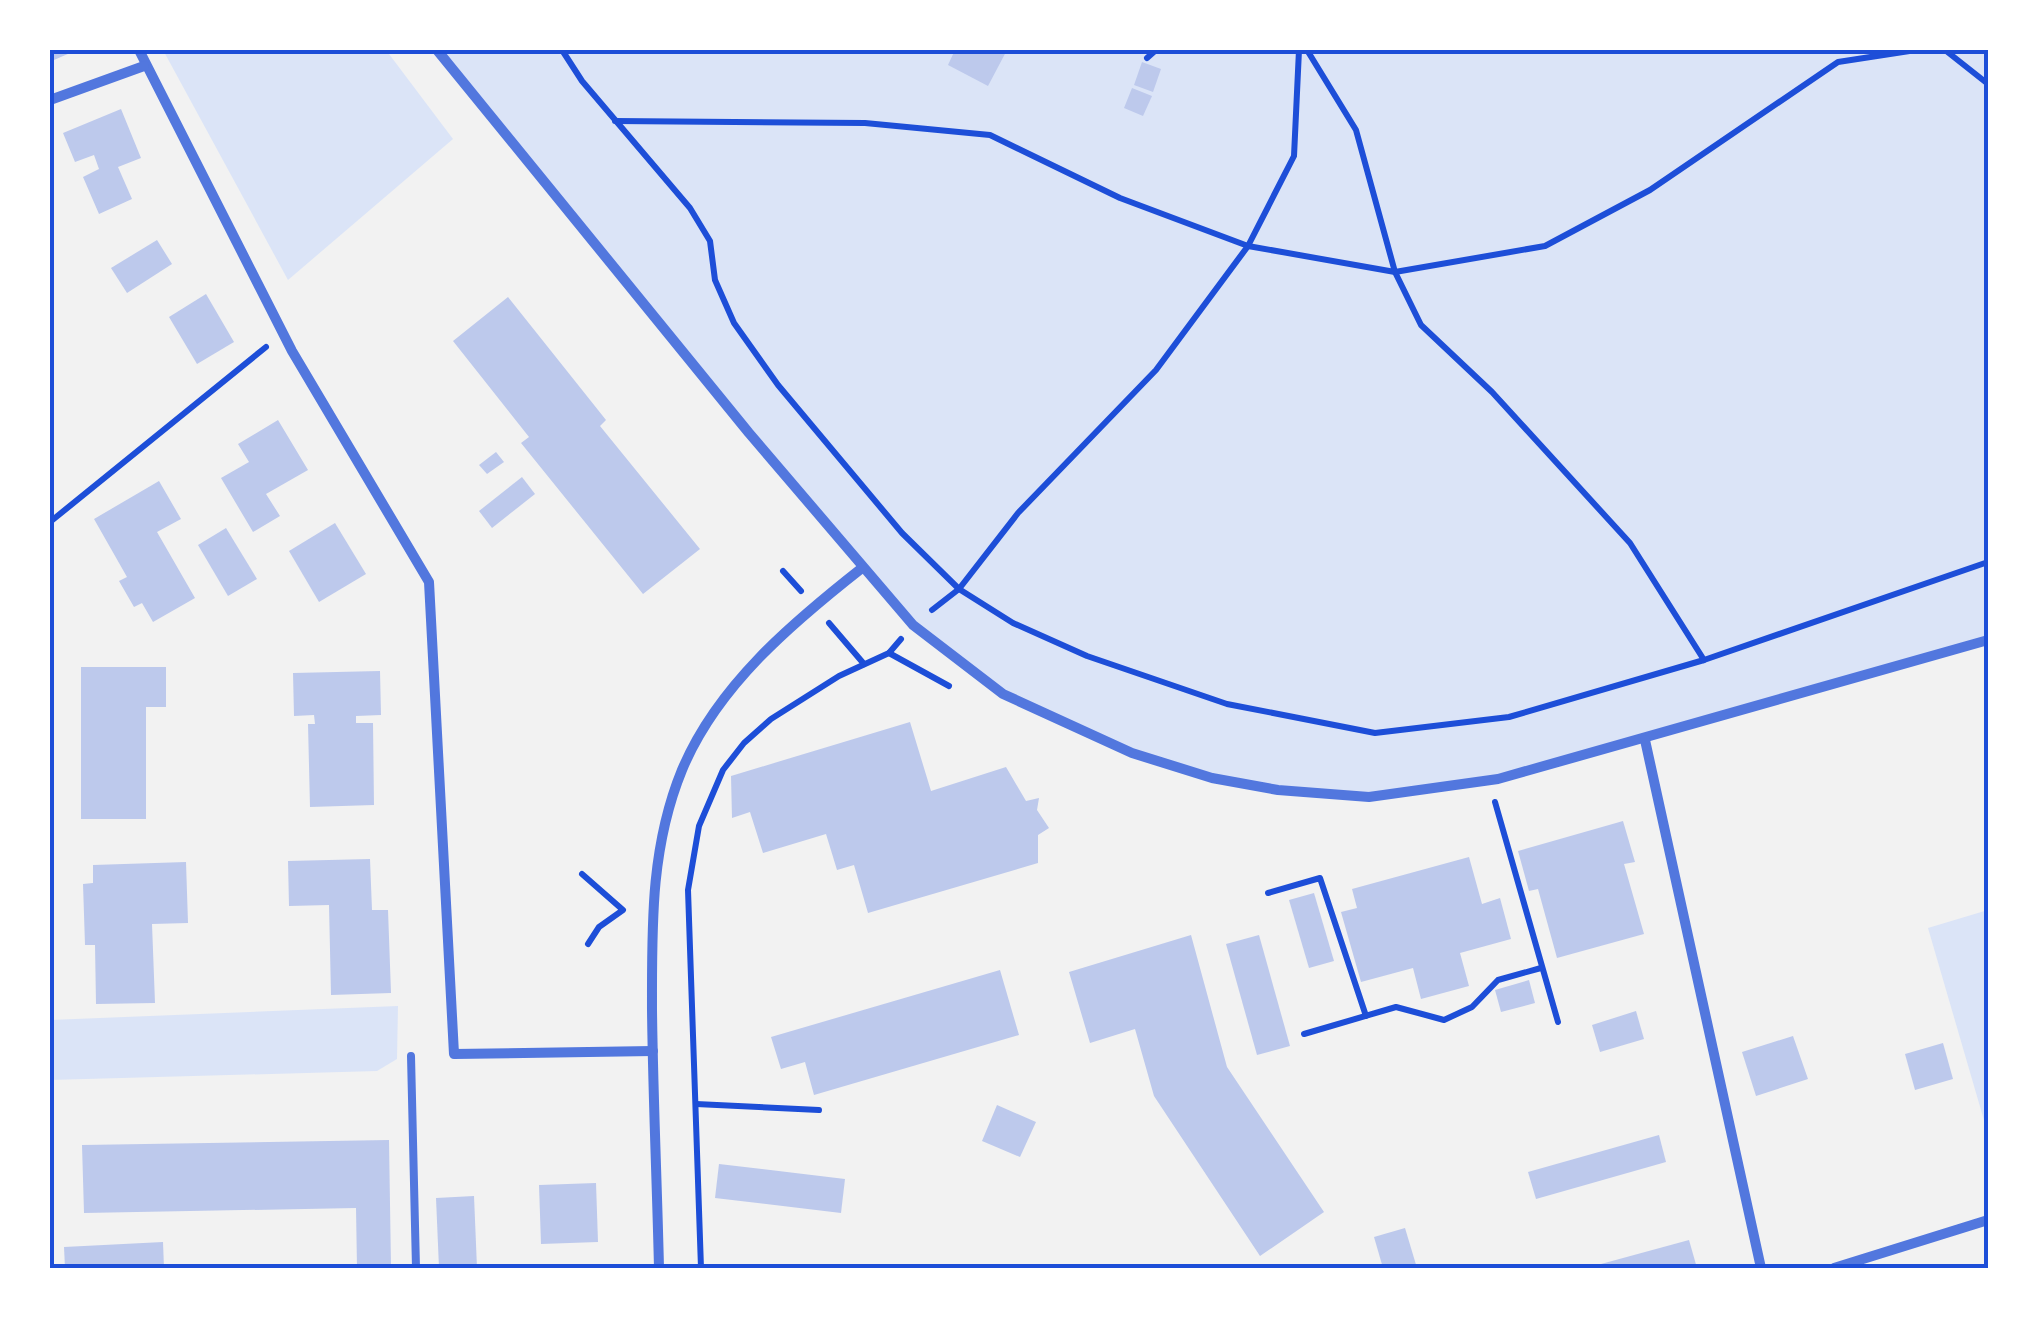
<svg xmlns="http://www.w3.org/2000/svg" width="2038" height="1318" viewBox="0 0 2038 1318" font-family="Poppins,sans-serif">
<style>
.green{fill:#dbe4f7}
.building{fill:#bdc9ec}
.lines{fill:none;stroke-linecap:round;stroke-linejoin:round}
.path{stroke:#1d4ed8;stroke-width:6}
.service{stroke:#5277de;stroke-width:8}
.minor{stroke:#5277de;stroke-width:10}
.neatline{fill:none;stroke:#1d4ed8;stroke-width:4}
</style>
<rect width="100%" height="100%" fill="#f2f2f2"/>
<g class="green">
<path d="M163,50H386L453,139L288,280Z"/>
<path d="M437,50H1988V640L1498,779L1369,797L1278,790L1132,753L1003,694L913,625Z"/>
<path d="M1988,910V1134L1928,928Z"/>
<path d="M398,1006L397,1059L377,1071L50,1080V1020Z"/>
</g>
<g class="building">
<path d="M50,50H77L54,60Z"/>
<path d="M955,50H1007L988,86L948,65Z"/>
<path d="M1142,62L1161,69L1153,92L1134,85Z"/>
<path d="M1132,88L1152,96L1143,116L1124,108Z"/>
<path d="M121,109L141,158L118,167L132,199L99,214L83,177L99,169L94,155L75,162L63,133Z"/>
<path d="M157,240L172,264L127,293L111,268Z"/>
<path d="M206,294L234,342L197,364L169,317Z"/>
<path d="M508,297L606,420L600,426L700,549L643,594L521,443L529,437L453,341Z"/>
<path d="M278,420L308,470L266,494L280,516L253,532L221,478L249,462L238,444Z"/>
<path d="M496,452L504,462L487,474L479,465Z"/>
<path d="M522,477L535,494L492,528L479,511Z"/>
<path d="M159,481L181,519L157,532L195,598L153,622L142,603L134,607L119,581L127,577L94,519Z"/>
<path d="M335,523L366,574L319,602L289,551Z"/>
<path d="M226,528L257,579L228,596L198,545Z"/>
<path d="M81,667H166V707H146V819H81Z"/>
<path d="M380,671L381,715L356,716V723H373L374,805L310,807L308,724H315L314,715L294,716L293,673Z"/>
<path d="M910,722L931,791L1006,767L1026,801L1039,798L1037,810L1049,828L1038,835V863L868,913L854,865L837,870L826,834L763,853L750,812L732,818L731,776Z"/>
<path d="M1623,821L1635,862L1624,864L1644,934L1557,958L1538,889L1529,891L1518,851Z"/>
<path d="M1469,857L1482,904L1500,898L1511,939L1460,953L1469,986L1421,999L1413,968L1361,982L1341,912L1357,908L1352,889Z"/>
<path d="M370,859L372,910H388L391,993L331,995L329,905L289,906L288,861Z"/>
<path d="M186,862L188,923L152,924L155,1003L96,1004L95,945H85L83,884L93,883V865Z"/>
<path d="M1314,893L1334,961L1309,968L1289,900Z"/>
<path d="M1191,935L1227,1067L1324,1212L1260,1256L1154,1096L1135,1029L1090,1043L1069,972Z"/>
<path d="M1259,935L1290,1046L1257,1055L1226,944Z"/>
<path d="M1000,970L1019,1035L814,1095L805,1062L781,1069L771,1037Z"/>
<path d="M1529,980L1535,1003L1501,1012L1495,990Z"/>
<path d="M1636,1011L1644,1039L1600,1052L1592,1025Z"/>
<path d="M1793,1036L1808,1079L1756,1096L1742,1052Z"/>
<path d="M1943,1043L1953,1079L1915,1090L1905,1054Z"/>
<path d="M997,1105L1036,1122L1020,1157L982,1141Z"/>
<path d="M1659,1135L1666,1162L1536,1199L1528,1172Z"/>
<path d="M389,1140L391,1268H357L356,1208L84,1213L82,1145Z"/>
<path d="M719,1164L845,1179L841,1213L715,1198Z"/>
<path d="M596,1183L598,1242L541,1244L539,1185Z"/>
<path d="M474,1196L477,1268H439L436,1198Z"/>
<path d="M1405,1228L1417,1268H1383L1374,1237Z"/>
<path d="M1689,1240L1697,1268H1590V1267Z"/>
<path d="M163,1242L164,1268H65L64,1247Z"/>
</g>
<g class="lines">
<g class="path">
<path d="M562,50L582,81L690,208L710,241L715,280L734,323L778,385L902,533L959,589L1013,623L1087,656L1227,704L1375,733L1509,717L1704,660L1988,562"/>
<path d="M1307,50L1356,130L1395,272L1421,325L1492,392L1630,543L1704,660"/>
<path d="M1945,50L1988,84"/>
<path d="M1147,58L1156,50"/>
<path d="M615,121L865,123L990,135L1120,198L1248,246L1395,272L1545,246L1650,190L1838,62L1916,50"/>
<path d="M50,522L266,347"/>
<path d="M783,571L801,591"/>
<path d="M932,610L959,589L1018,513L1156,370L1248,246L1294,156L1299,50"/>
<path d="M829,623L864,664"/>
<path d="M889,653L949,686"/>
<path d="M1495,802L1558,1022"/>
<path d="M582,874L623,910L599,927L588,944"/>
<path d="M1268,893L1320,878L1366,1016"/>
<path d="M1304,1034L1396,1007L1444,1020L1472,1007L1498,980L1541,968"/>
<path d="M696,1104L819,1110"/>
<path d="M701,1268L688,890L699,826L723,770L744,743L771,719L839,676L889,653L901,639"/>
</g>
<path class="service" d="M411,1056L416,1268"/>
<g class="minor">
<path d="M139,50L292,351L429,582L454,1054L653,1051"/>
<path d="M437,50L749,433L913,625L1003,694L1132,753L1212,778L1278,790L1369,797L1498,779L1988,640"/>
<path d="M50,100L144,66"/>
<path d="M1645,740L1761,1268"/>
<path d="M659,1268C657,1182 653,1096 652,1010C652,927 650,848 682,770C717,686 792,623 862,568"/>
<path d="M1834,1268L1988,1220"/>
</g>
</g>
<rect width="2038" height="1318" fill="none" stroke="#ffffff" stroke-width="105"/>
<rect x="52" y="52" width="1934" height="1214" class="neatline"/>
</svg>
